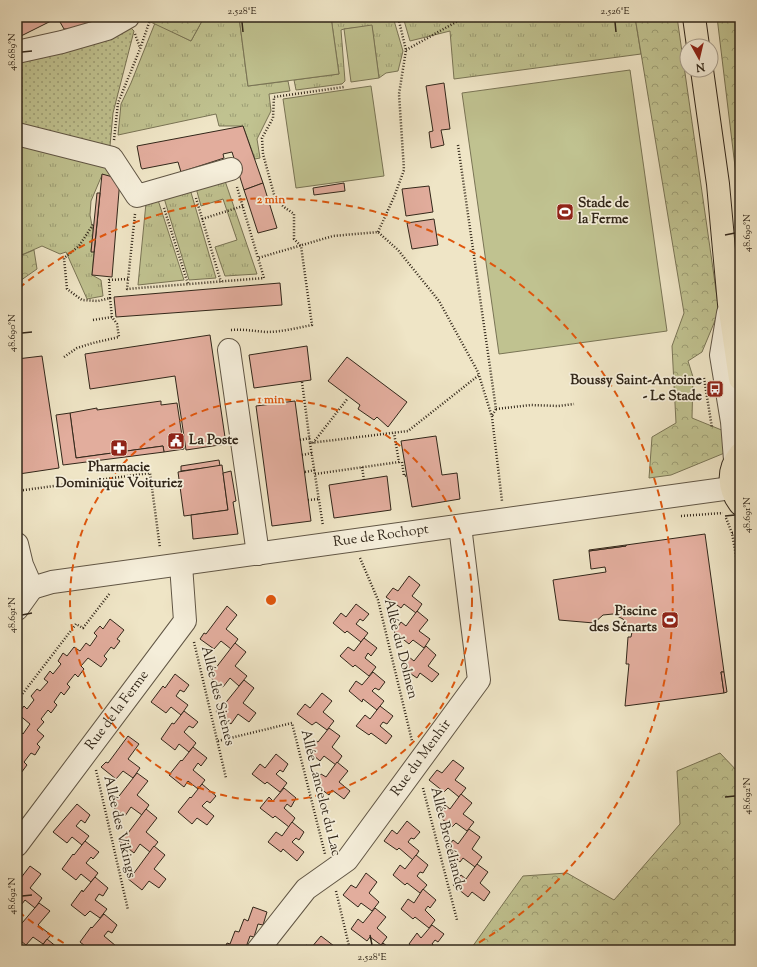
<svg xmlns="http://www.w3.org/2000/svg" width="757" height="967" viewBox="0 0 757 967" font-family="'Sorts Mill Goudy',serif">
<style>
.grass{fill:url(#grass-tufts);stroke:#797455}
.forest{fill:url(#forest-crowns);stroke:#797455}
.park{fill:url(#park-dots);stroke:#797455}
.garden{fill:#c0c290;stroke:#797455}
.building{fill:#e2ad9d;stroke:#32271a}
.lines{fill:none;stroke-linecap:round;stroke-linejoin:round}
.minor-casing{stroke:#615645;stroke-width:24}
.major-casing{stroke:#32271a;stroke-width:24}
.path{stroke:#32271a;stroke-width:2.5;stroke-dasharray:1 2;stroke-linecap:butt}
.minor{stroke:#f5eeda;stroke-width:22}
.major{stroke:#efe5c6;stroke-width:22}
.ticks{fill:none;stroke:#32271a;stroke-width:1.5}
.ring{fill:none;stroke:#df560d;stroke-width:2;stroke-dasharray:7 5}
.labels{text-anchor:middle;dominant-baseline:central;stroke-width:3.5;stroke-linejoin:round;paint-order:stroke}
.poi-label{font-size:14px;font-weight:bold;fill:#32271a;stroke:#f5eeda;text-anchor:start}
.street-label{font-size:14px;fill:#32271a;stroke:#f5eeda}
.centre{fill:#df560d;stroke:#f5eeda;stroke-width:2}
.ring-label{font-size:12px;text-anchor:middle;font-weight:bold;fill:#df560d;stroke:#f5eeda;stroke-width:3.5;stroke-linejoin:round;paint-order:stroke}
.neatline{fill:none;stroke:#32271a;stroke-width:1.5}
.ticks-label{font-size:10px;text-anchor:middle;fill:#32271a}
</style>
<defs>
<pattern id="grass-tufts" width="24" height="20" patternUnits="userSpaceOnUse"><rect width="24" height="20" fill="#c0c290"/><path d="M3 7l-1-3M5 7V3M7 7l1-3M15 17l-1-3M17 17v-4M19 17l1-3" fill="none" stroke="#9d9e75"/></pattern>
<pattern id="forest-crowns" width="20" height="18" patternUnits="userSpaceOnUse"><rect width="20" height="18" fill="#c0c290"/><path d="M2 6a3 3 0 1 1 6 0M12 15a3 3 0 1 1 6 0" fill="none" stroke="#9d9e75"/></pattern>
<pattern id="park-dots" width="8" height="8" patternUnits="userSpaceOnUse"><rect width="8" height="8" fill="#c0c290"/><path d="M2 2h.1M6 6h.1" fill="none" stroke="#9d9e75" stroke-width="1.8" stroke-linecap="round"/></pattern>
</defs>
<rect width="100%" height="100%" fill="#efe5c6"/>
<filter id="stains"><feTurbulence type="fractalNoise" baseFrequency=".005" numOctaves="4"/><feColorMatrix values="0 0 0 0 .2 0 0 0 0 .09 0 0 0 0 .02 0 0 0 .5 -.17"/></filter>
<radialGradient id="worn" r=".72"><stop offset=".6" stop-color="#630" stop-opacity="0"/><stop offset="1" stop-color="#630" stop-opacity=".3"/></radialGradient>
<g class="grass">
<path d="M201,17H239L248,86L288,81L290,91L269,94L271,111L257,139L260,158L255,159L243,126H219L216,114L118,135L121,104L131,83L155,23L191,41L202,21Z"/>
<path d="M331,17H393L403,51L398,71L386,73L379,78L372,26L344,29L341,30L345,81L342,84L296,90L294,80L339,74Z"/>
<path d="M403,17H595L597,21L613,17H635L641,54L454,79L450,31L410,41Z"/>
<path d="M17,143L100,160L120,179L102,175L91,201L90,215L93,231L91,251L94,252L92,275L101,280L103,296L87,299L66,252L60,254L42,246L17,257Z"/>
<path d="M224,178L257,274L225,276L215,247L237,240L223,199L201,206L196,188Z"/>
<path d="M190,189L216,278L189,280L164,198Z"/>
<path d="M158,200L184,280L138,285L146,203Z"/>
</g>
<g class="forest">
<path d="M140,17H201L202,21L191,41Z"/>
<path d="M635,17H677L719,311L702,352L688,361L693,377L692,418L724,431L727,452L671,475L649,478L652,437L676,423L672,346L684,313Z"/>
<path d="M717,17H740V182L737,183Z"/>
<path d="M34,250L37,269L17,283V257Z"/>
<path d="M720,753L739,773L740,777V950H470L523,876L567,873L614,900L680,824L677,771Z"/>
</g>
<path class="park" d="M129,26L134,31L113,113L110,146L105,148L17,130V58Z"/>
<g class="garden">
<path d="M239,17H331L339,74L248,86Z"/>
<path d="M372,25L379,78L351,82L344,29Z"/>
<path d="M630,70L667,331L499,354L462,93Z"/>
<path d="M371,86L384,176L296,188L283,99Z"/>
</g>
<g class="building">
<path d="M24,17H59L17,38V20Z"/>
<path d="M60,17H108L97,24L70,29H64L60,22Z"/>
<path d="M444,83L450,129L441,130L444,145L431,148L429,132L433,131L426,86Z"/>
<path d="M243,126L263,183L244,190L232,152L223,154L224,158L181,172L178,162L142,169L141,167L137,146Z"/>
<path d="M102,174L120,179L112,277L92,275Z"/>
<path d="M263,183L277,228L258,233L244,190Z"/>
<path d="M344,183L345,191L314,195L313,188Z"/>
<path d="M429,186L433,212L406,216L402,189Z"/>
<path d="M97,193H100L94,252H91Z"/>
<path d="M434,219L438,245L412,249L407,223Z"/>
<path d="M280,283L282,305L116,317L114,297Z"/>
<path d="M210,335L226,444L186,450L175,376L90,389L85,354Z"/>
<path d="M307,346L311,380L254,388L249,355Z"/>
<path d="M42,356L59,468L19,474L17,459V359Z"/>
<path d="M347,357L407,402L388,427L377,417L374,420L358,409L360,405L328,381Z"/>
<path d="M161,401V405L177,403L184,449L164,452L163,446L76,458L70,413L97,408V410Z"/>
<path d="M295,401L311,521L272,526L256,406Z"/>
<path d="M70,413L76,458L163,446L164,452L63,465L56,415Z"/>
<path d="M436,436L442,475L457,473L460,499L412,507L401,441Z"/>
<path d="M219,460L220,466L181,471V466Z"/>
<path d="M222,465L228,510L184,516L178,472Z"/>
<path d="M231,471L236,501L233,502L238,534L193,539L191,515L228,510L223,473Z"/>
<path d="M387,476L391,510L334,518L329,485Z"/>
<path d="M705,534L724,672H721L724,693L625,706L629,664H626L628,637H631L633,627H628L623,619L613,614L603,615L594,623L559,620L553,580L606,572L605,567L591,569L589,551L626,546V545Z"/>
<path d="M626,545V546L589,551V550Z"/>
<path d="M409,576L420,585L412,596L422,604L416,613L404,604L401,608L386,597L393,588L398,591Z"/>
<path d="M356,604L369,614L363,621L360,619L356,624L368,633L361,642L347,631L345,633L333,623L341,613L346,617Z"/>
<path d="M227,606L237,615L226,629L238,639L231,649L221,641L214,649L200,639L204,633L206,634Z"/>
<path d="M417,611L428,620L419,631L430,639L424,648L413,640L409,644L394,632L401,622L406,626Z"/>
<path d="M110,619L124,630L117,639L120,641L114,649L111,647L104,656L107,659L101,667L88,658L81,666L84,669L78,677L75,674L67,684L70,687L64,695L61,692L54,702L57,705L51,713L48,710L41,719L44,722L37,730L44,736L37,744L40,747L35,755L31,753L24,762L27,765L21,773L17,769V735L20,731L23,734L30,724L18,714L24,706L27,709L34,700L31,696L37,689L40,691L48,682L44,679L50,671L53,674L61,664L58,661L63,653L67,656L74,647L80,651L86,643L90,646L97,636L94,633L100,626L103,629Z"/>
<path d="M364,638L377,648L371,656L368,653L365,658L376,667L369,676L355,665L353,667L340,656L348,647L354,651Z"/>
<path d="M235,643L246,652L235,666L247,676L239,686L230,678L223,687L208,676L213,668L215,669Z"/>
<path d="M426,646L436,655L428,666L439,674L432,682L420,673L417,678L401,667L409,657L414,661Z"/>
<path d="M373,672L385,682L379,690L375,688L372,691L384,701L377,710L363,699L362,702L349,691L356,681L362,685Z"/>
<path d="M721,672H724L727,692L724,693Z"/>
<path d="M175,674L189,685L184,692L180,690L176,696L188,705L181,715L171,707L166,713L151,702L163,686L165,688Z"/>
<path d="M244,680L254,688L243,703L256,713L249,722L238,714L231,724L216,712L221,705L223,706Z"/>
<path d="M322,693L332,701L323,712L334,721L327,730L316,722L312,725L297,714L305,704L310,708Z"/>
<path d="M380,706L393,716L387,724L383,722L380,726L392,736L386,744L371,733L369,735L356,726L365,715L370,719Z"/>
<path d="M184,711L198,722L193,728L189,726L184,732L196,743L189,752L179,744L175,750L161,739L172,723L174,724Z"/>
<path d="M329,728L340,736L332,747L342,756L336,765L324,756L320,761L305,748L313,739L318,742Z"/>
<path d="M128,736L139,744L128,759L140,768L133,778L123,771L116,779L101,767L106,762L108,763Z"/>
<path d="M193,747L207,758L201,766L198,763L193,770L205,780L198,789L188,781L184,787L169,775L181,760L182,761Z"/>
<path d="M276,754L288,764L283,772L280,770L276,774L287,783L280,792L267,782L265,784L252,774L260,764L265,768Z"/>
<path d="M453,760L464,768L455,780L466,788L459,797L448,788L444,792L429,780L437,770L442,773Z"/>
<path d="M337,762L348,771L339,782L350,791L344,799L332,790L329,795L313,783L321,774L326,777Z"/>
<path d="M137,773L148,781L137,795L149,805L142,815L131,807L125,816L110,805L114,799L116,800Z"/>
<path d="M202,784L216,796L210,803L207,801L202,806L214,816L207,825L197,818L192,824L178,812L190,797L191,798Z"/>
<path d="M284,788L296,798L291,807L287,804L284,808L295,818L289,827L275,816L273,818L260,808L269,797L273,801Z"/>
<path d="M461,794L472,803L463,814L474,822L467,831L456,823L452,827L437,815L445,805L450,809Z"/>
<path d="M77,804L90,815L85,823L81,820L76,826L89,836L82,845L72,837L67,843L53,832Z"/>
<path d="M146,809L157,818L146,832L158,842L150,852L140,844L134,853L119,841L123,835L125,837Z"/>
<path d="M407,821L420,832L414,839L411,838L408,842L419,851L413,860L399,848L397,850L384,841L392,830L397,834Z"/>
<path d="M292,822L304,832L299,840L296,838L292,842L304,852L297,861L283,849L281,852L268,842L276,832L282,836Z"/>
<path d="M469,829L480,837L472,849L482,857L475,867L463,858L460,862L446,850L453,840L458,844Z"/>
<path d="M85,841L99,852L93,859L91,857L86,863L98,873L91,882L81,874L76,880L62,869L73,854L74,855Z"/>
<path d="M154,846L165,855L154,869L166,879L159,888L149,881L142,890L127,878L132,872L134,873Z"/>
<path d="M416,855L428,865L423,873L420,872L417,876L427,885L420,893L407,883L405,885L393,875L400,865L405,869Z"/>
<path d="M477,864L488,872L480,883L490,892L484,901L472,892L468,897L453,885L461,875L466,879Z"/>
<path d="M30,866L41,874L30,888L42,898L35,908L25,900L18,909L17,883Z"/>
<path d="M366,873L377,882L369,893L379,902L372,911L361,903L358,907L343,895L351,885L356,888Z"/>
<path d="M95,877L108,888L103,896L99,894L95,900L107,909L100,918L90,911L85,916L71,905L82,890L83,892Z"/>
<path d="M423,889L436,900L430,908L428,906L425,910L435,920L429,928L415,917L413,919L401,909L408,899L414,903Z"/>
<path d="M39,903L50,911L38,925L51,935L43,944L33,937L26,945L17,938V929Z"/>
<path d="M253,907L267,912L263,925L258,924L254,937L250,936L245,950L241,948L240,950H224L227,943L230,944L235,931L239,932L244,919L248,921Z"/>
<path d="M375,908L386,917L377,928L387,937L381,945L370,937L367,941L351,929L358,919L363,923Z"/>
<path d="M104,914L117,925L112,933L108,931L104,936L116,946L113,950H103L99,947L97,950H90L80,942L91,927L92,928Z"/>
<path d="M432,925L444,934L438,942L435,940L432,944L439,950H417L409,944L417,933L421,938Z"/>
<path d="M321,936L334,946L331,950H302L306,945L311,948Z"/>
<path d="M47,939L58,948L56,950H39Z"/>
<path d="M383,943L392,950H377Z"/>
</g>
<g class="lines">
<defs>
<g id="minor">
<path d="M17,52L62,42L107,29L128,17"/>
<path d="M17,134L112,158L137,196L231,169"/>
<path d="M728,313L721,355L732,422L735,460"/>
<path d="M229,350L258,554"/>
<path d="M17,544L22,565L32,588"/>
<path id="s1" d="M32,588L52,582L731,488"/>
<path d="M17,609L32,588"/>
<path id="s2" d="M17,845L185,621L181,565"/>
<path id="s3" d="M258,950L306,889L347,860L479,680L460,526"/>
</g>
<g id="major">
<path d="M694,17L698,46"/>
<path d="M702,70L718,184L729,304L740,379"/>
<path d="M740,454C727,470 728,488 740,504"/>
</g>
</defs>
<use href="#minor" class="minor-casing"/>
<use href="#major" class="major-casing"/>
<g class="path">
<path d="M135,34L140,48"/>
<path d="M406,50L465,17"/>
<path d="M114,140L118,103L140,49L151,17"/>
<path d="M458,145L496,409L492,416"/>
<path d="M237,187L258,258L333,236L378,232L398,250L439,301L478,372L492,417L502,501"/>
<path d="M196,198L221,282"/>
<path d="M164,208L188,284"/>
<path d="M135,214L127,289L264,278L258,258"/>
<path d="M202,219L243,206"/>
<path d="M378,232L394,197L404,170L399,94L406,50L398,17"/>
<path d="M110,298L109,280L128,279"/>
<path d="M93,320L112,317"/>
<path d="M231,330C243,329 254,331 266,332C281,332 297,328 312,325L301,246L294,239V214L284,207L275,198L263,154L262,138L273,118L274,97L344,87"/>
<path d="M64,357L77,348L93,343L119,337L117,324L112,317L110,298L98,301L82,300L67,289L64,258L79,246L94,223"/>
<path d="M704,378L712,428"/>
<path d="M302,382L310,443L408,431L479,375"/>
<path d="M496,409L531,405L558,406L574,404"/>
<path d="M300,440L310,438"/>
<path d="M310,443L323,526"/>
<path d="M313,443L348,398"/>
<path d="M302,455L312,453"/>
<path d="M402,462L404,476L407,475"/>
<path d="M362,467L364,480"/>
<path d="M305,472L315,470"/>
<path d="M315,474L399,462L394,433"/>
<path d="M17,491L150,473L160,548"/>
<path d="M308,500L319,499"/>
<path d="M681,516L723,513"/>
<path d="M726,518L732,533L740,578"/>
<path d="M732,533H740"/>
<path d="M360,558L378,600L412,741"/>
<path d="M194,642L226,778"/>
<path d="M17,701L76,624L83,628L110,593"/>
<path d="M218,741L292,723L325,854"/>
<path d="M96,770L128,910"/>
<path d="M423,788L457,920"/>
<path d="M336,891L350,950"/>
</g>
<use href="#minor" class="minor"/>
<use href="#major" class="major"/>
</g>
<path class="ticks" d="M242,22L243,32M615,22L616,32M22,52L32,51M725,235L735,233M22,333L32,332M725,516L735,515M22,615L32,613M725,797L735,796M22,896L32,895M370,935L372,945"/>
<g class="ring">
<circle cx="271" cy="600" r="201"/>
<path d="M74 949A401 401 0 0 1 19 912M19 288A401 401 0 1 1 468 949"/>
</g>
<defs>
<symbol id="stadium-square" viewBox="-11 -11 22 22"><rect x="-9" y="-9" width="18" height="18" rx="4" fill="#8f2418" stroke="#f5eeda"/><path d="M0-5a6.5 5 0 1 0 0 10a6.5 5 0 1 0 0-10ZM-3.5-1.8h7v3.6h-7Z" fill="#fff"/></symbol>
<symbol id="bus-square" viewBox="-11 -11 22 22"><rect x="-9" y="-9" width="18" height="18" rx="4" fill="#8f2418" stroke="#f5eeda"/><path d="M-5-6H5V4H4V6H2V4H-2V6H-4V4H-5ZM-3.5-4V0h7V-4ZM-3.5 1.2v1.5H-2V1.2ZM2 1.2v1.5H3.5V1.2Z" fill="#fff"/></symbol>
<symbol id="civic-square" viewBox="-11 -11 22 22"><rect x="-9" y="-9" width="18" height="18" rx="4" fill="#8f2418" stroke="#f5eeda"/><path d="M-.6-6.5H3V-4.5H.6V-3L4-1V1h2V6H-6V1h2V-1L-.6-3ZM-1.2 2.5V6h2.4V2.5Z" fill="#fff"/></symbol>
<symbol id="pharmacy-square" viewBox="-11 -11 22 22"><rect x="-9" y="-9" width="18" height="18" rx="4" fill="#8f2418" stroke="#f5eeda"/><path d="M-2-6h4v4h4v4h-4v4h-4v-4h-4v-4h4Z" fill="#fff"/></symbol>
</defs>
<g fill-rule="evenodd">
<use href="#stadium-square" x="555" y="202" width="20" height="20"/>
<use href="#bus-square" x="705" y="379" width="20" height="20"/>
<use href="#civic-square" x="166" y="431" width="20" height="20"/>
<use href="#pharmacy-square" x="109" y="438" width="20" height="20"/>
<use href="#stadium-square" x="660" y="610" width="20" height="20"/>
</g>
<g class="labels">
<g class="poi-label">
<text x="578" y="204">Stade de<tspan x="578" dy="16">la Ferme</tspan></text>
<text x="702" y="381" text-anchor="end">Boussy Saint-Antoine<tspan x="702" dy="16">- Le Stade</tspan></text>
<text x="189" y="441">La Poste</text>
<text x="119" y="468" text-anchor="middle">Pharmacie<tspan x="119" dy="16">Dominique Voituriez</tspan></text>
<text x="657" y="612" text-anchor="end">Piscine<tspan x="657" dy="16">des Sénarts</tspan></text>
</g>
<g class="street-label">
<text stroke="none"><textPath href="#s1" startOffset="353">Rue de Rochopt</textPath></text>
<text transform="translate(400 649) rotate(76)">Allée du Dolmen</text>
<text transform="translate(217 696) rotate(76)">Allée des Sirènes</text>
<text stroke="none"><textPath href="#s2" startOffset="168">Rue de la Ferme</textPath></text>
<text stroke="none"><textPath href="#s3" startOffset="254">Rue du Menhir</textPath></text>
<text transform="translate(320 793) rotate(76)">Allée Lancelot du Lac</text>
<text transform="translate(119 827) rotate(77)">Allée des Vikings</text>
<text transform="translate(447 839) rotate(76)">Allée Brocéliande</text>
</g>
</g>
<circle cx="271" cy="600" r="6" class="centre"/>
<g class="ring-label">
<text x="271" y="203">2 min</text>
<text x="271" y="403">1 min</text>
</g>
<rect width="757" height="967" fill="none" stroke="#efe5c6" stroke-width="44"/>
<g transform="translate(699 58) rotate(172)"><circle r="19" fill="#f5eeda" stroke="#a79e8d"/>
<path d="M0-3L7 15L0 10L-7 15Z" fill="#8f2418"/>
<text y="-6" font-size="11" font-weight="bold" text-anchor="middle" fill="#32271a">N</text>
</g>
<rect x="22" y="22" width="713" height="923" class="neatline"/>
<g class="ticks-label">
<text x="242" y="14">2.528°E</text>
<text x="615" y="14">2.526°E</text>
<text transform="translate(11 52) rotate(-90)" y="4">48.689°N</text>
<text transform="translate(746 233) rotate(-90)" y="4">48.690°N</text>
<text transform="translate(11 333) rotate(-90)" y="4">48.690°N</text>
<text transform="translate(746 515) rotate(-90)" y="4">48.691°N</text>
<text transform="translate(11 615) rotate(-90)" y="4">48.691°N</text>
<text transform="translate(746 796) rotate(-90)" y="4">48.692°N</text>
<text transform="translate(11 896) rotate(-90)" y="4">48.692°N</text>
<text x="372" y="960">2.528°E</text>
</g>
<rect width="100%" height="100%" filter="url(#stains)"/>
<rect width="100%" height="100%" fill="url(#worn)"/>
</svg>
